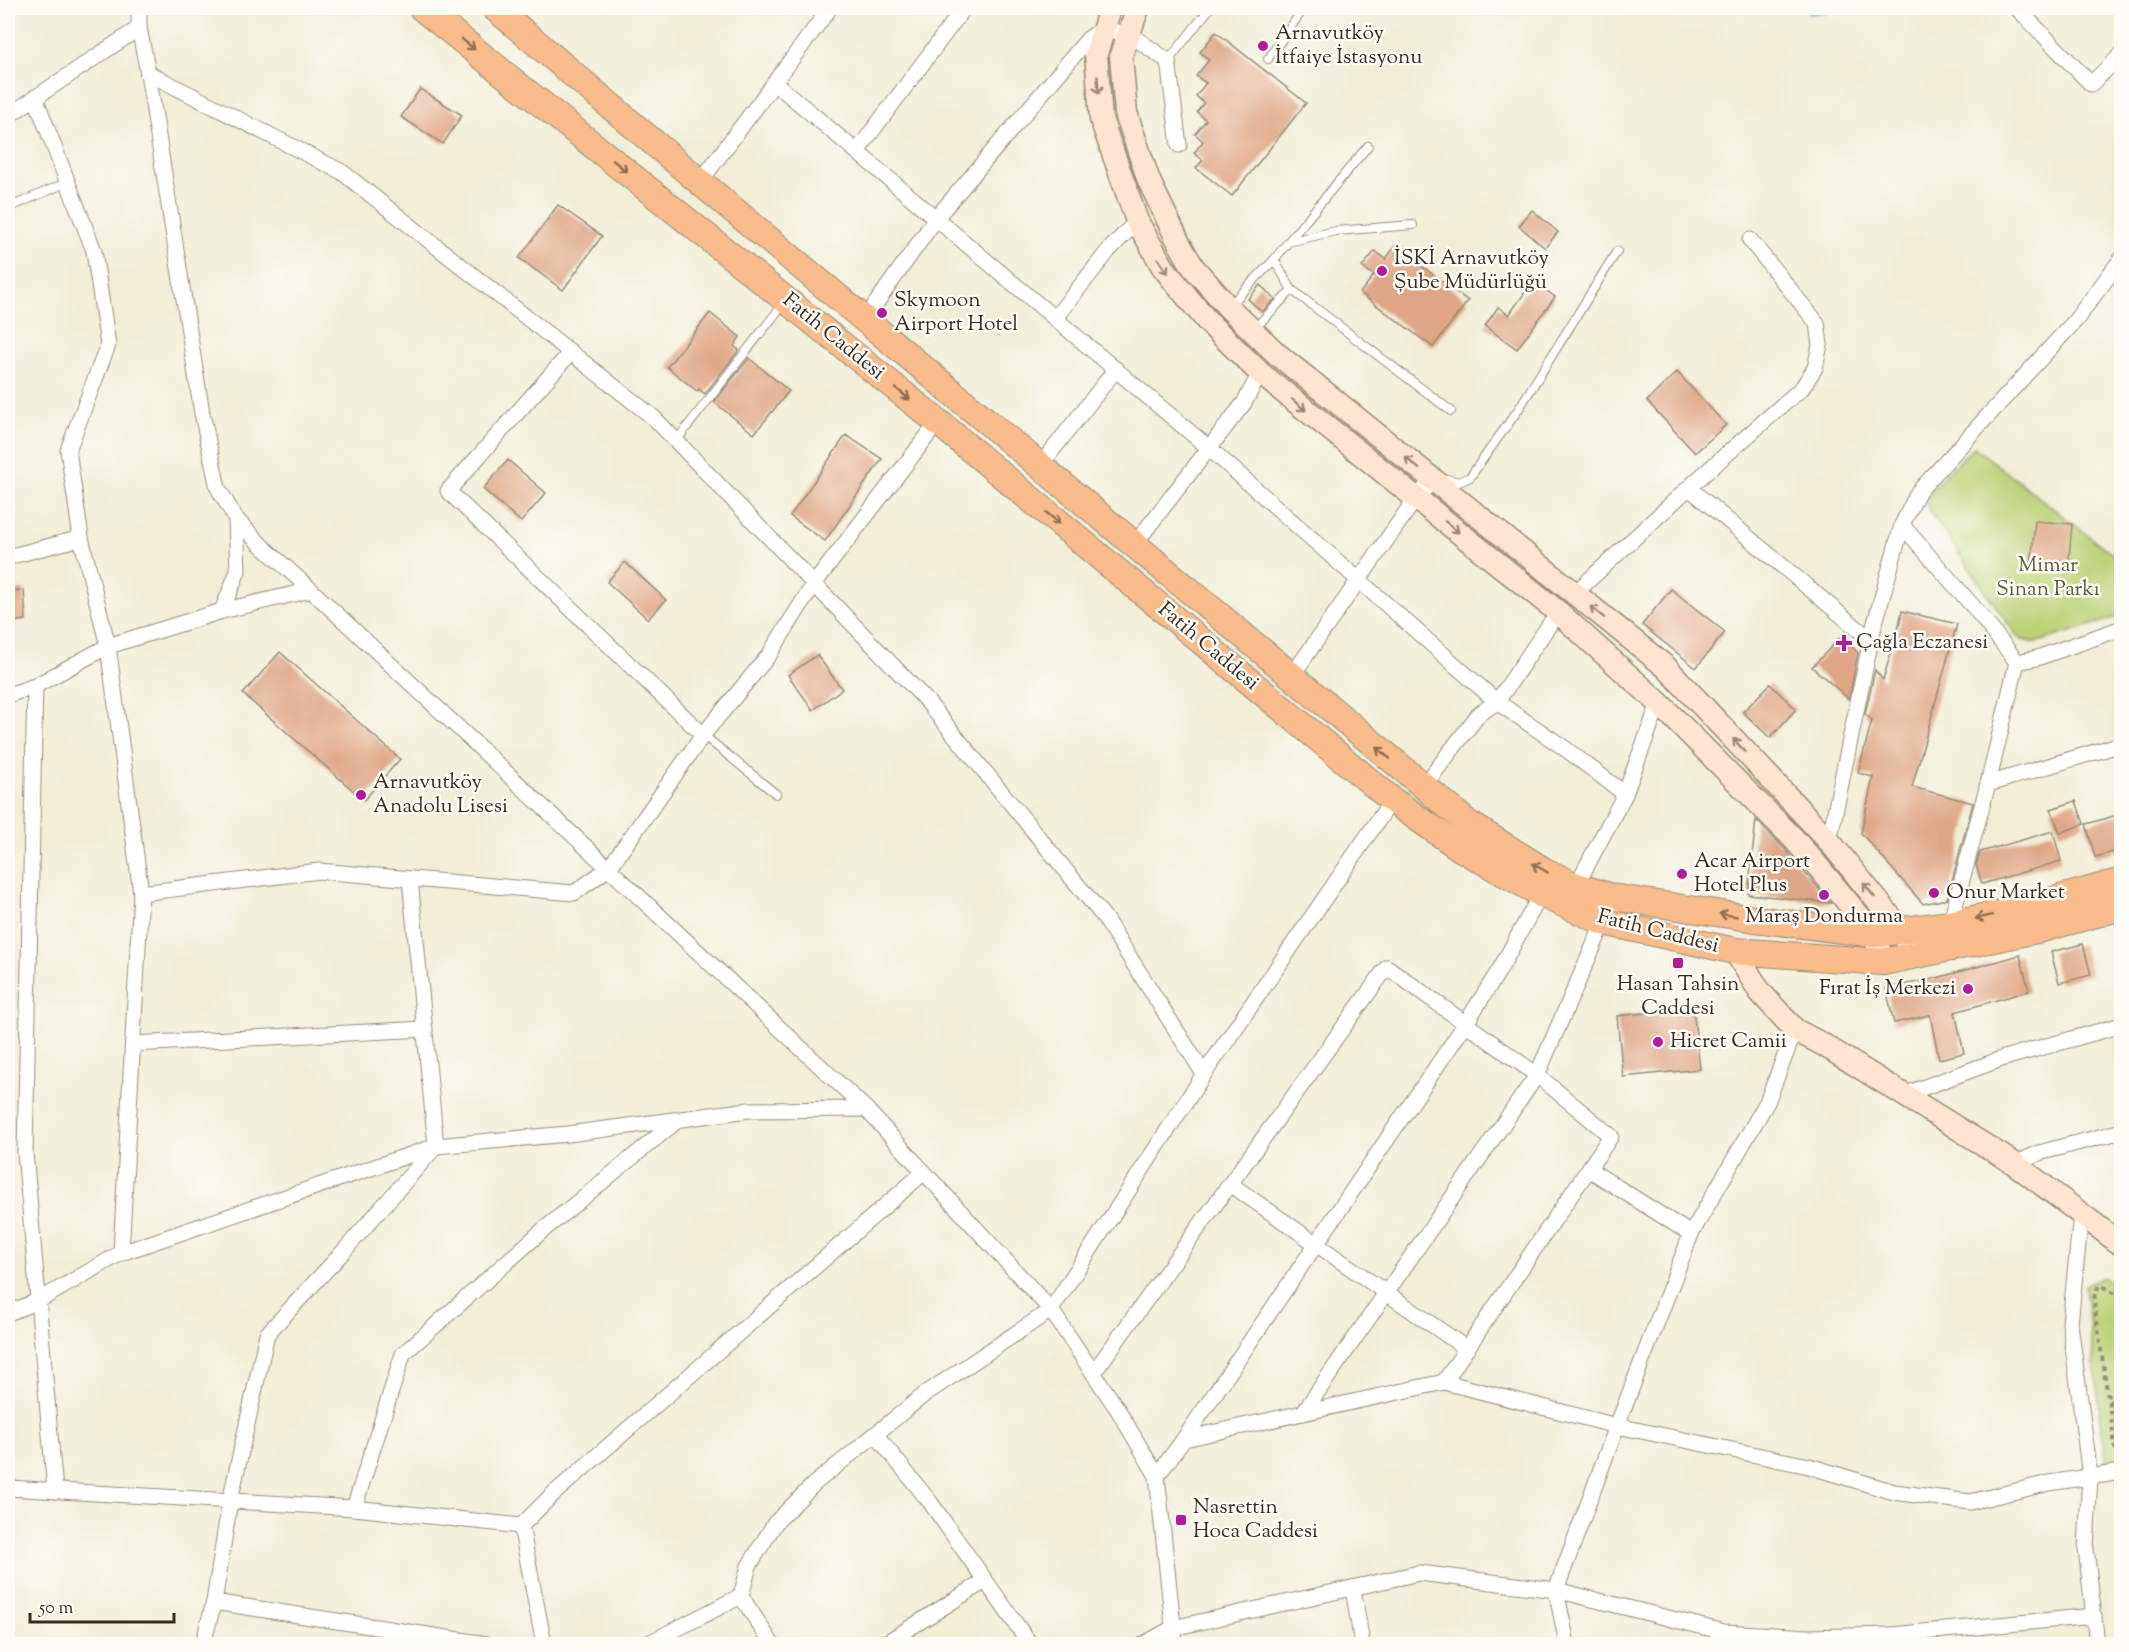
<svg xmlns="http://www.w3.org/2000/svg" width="2129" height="1652" viewBox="0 0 2129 1652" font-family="'Sorts Mill Goudy',serif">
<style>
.green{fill:#bbd175;stroke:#7b7e4a;stroke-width:1.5}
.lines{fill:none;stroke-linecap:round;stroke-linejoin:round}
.stream{stroke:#5bc1d8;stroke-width:6}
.building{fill:#dfa584}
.lane-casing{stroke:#968c7a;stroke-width:10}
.street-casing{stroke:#968c7a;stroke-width:17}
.secondary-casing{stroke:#968c7a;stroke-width:25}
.primary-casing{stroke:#968c7a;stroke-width:28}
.path{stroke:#968c7a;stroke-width:4;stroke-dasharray:4.5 4.5;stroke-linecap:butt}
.lane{stroke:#fff;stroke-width:8}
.street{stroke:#fff;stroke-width:15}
.secondary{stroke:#fde4d0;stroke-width:22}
.primary{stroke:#f9bc8a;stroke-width:26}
.oneway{stroke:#906c4f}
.oneway2{stroke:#9c8777}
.poi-dot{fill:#b5179e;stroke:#fdfcf7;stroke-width:2}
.labels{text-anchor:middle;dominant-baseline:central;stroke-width:5;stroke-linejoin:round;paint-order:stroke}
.poi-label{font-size:21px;fill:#3b2a1e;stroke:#fdfcf7;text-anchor:start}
.street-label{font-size:21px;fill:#3b2a1e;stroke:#fdfcf7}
.park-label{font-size:21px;fill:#615c38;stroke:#fdfcf7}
</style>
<rect width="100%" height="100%" fill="#fdfcf7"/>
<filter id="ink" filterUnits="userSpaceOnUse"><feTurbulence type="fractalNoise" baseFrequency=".0167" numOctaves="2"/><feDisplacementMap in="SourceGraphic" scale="12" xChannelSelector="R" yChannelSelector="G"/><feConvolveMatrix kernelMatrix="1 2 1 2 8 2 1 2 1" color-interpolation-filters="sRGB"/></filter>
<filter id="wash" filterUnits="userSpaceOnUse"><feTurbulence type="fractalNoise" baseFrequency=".008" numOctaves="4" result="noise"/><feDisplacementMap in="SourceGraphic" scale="24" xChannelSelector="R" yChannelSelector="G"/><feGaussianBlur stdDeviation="1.35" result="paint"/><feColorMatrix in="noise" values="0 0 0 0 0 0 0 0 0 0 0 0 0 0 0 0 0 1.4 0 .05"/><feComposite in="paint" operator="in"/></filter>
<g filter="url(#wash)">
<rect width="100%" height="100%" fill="#f1edd7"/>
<g class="green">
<path d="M1974,447L2121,561L2122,595L2120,597L2121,616L2035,643L2020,639L2015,634L1927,507C1926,488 1961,460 1974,447Z"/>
<path d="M2103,1277L2121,1291V1463H2106L2085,1286Z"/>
</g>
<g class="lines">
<path class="stream" d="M1811,12L1837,8"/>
</g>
<g id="blocks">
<g class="building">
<path d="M1216,32L1306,103L1232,196L1196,168L1203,160L1194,153L1203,141L1195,134L1206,120L1197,112L1204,103L1196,96L1206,83L1196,76L1209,60L1200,52Z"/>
<path d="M420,89L462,115L443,144L401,117Z"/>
<path d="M558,205L602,236L563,290L519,258Z"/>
<path d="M1532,210L1558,232L1545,248L1519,226Z"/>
<path d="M1395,246L1468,301L1433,347L1360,293L1374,275L1362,267L1375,251L1386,259Z"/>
<path d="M1533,281L1555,297L1517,349L1485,326L1498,307L1509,315Z"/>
<path d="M1260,285L1275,299L1262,312L1248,299Z"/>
<path d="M710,313L740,337L734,346L739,350L705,394L699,389L697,391L667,367Z"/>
<path d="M749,358L789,391L754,434L714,402Z"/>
<path d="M1677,372L1726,425L1695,453L1647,401Z"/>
<path d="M846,435L882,459L825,541L790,516Z"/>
<path d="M508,460L546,493L521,522L483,489Z"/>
<path d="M2035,521L2072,524L2068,569L2031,566Z"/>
<path d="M625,562L666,600L648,619L607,582Z"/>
<path d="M1671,589L1725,632L1696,668L1642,625Z"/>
<path d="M24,590L26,620L8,622V591Z"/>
<path d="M1902,611L1957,624L1912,787L1973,803L1947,899L1923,904L1861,833L1873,777L1858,773L1872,720L1865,714L1875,670L1883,680L1892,649H1894Z"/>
<path d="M1839,639L1842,643L1846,640L1858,653L1849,699L1812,667Z"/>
<path d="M280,652L400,759L364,800L243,694Z"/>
<path d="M817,655L842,689L813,710L788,675Z"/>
<path d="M1770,684L1796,709L1770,738L1743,712Z"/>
<path d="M2076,801L2084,824L2060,833L2051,809Z"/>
<path d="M2121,814V850L2095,857L2086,824Z"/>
<path d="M1756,820L1782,846L1831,903L1748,894Z"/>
<path d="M2053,831L2061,861L1982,884L1976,865L1980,852Z"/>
<path d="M2083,944L2091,975L2059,983L2051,952Z"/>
<path d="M2020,955L2029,991L1955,1012L1964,1053L1939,1059L1930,1015L1894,1023L1886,988L1933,979Z"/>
<path d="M1693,1008L1700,1069L1623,1077L1617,1016Z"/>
</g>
</g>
</g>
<g filter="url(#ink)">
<use href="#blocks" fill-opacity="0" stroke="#968c7a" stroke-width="1.5"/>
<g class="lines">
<defs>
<g id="lane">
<path d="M1268,59L1304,8"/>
<path d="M1168,61L1210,8"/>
<path d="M8,208L68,182"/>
<path d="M1288,242L1368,146"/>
<path d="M1273,261L1276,263L1292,290"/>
<path d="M1229,306L1273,261L1288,242L1336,231L1413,225"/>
<path d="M1254,329L1292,290L1451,411"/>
<path d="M676,441L784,303"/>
<path d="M1447,479L1459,482L1470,477L1518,410L1617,251"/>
<path d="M703,735L776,794"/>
</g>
<g id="street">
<path d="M139,8V28L148,73L202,413L218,488L236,519L261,545L311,590L866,1109L1051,1310L1118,1410L1157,1476L1175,1644"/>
<path d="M2017,8L2091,84L2122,54"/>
<path d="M148,73L342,172L654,418L925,699L1104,917L1204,1074"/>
<path d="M775,83L1210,449L1497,702L1563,747L1625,794"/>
<path d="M35,97L94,251L108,345L68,450L81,538L108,646L141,893L121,1253"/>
<path d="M8,116L139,28"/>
<path d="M858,150L964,8"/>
<path d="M700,182L830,8"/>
<path d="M1055,318L1109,250L1137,221"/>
<path d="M865,319L937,217L1088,39L1102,29L1129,34L1168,61L1179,145"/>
<path d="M571,352L448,491L703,735"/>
<path d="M1040,466L1116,369"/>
<path d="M1689,488L1871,640"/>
<path d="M1902,525L1977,611L2017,662"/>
<path d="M1134,545L1244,403L1260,373"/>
<path d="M8,557L81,538"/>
<path d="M1574,594L1695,482L1802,388L1815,368L1820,345L1817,323L1750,240"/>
<path d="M222,611L238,571L236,519"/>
<path d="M1291,677L1416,498L1433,480"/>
<path d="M35,686L25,1152L55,1491"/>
<path d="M8,695L35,686L108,646L222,611L311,590"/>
<path d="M1988,784L2122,744"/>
<path d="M1424,786L1479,714L1497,702L1558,612"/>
<path d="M1829,841L1873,630L1902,525L1918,492L2075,321L2122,258"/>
<path d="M1576,886L1625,794L1659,703"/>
<path d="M141,893L319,871L574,893L609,868L703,735L769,655L814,584L938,422"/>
<path d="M1950,924L1988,784L2017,662L2037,658L2122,628"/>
<path d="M133,1044L425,1029"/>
<path d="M1903,1095L2004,1058L2122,1025"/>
<path d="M2015,1164L2039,1153L2122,1131"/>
<path d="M1590,1170L1691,1234"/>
<path d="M1230,1184L1467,1349"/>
<path d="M2081,1214L2070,1324L2090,1476L2086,1548L2097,1644"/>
<path d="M8,1313L38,1301L121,1253L436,1146L568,1134L749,1110L866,1109"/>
<path d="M1094,1372L1387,967L1537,1075L1611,1136L1444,1382"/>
<path d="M1303,1413L1537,1075L1604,922"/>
<path d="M876,1435L930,1502L1030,1644"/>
<path d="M1184,1439L1466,1023L1500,969L1541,894"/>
<path d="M1157,1476L1184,1439L1444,1382L1617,1426L1809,1466L1894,1492L1970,1502L2049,1483L2122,1472"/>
<path d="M8,1488L354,1508L521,1526"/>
<path d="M354,1508L403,1354L542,1231L678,1120"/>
<path d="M1353,1588L1362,1644"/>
<path d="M741,1596L772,1644"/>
<path d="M214,1602L486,1644"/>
<path d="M203,1644L214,1602L230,1501L267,1334L343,1252L436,1146L410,879"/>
<path d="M544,1644L521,1526L551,1496L923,1173"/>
<path d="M647,1644L741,1596L749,1566L775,1523L814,1484L925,1394L1051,1310L1204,1074L1392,800"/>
<path d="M884,1644L985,1581"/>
<path d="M1144,1644L1173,1628L1419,1573L1556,1590L1724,1632L1807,1637L1891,1635L2094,1616"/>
<path d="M1567,1644L1556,1590L1617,1426L1691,1234L1767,1102L1795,1030"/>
</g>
<g id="secondary">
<path d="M1110,8L1096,54L1101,119L1137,221L1163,267L1174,281L1208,322L1260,373L1558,612L1659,703L1792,837L1815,863L1874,934L1883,962"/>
<path d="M1138,8L1121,56L1126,113L1149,181L1179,243L1193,267L1228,307L1277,354L1666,667L1829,841L1902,931L1908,943"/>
<path d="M1735,951L1760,992L1795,1030L1822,1044L2015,1164L2122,1245"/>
</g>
<g id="primary">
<path d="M422,8L938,422L1392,800L1460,848L1541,894L1604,922L1735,951L1883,962L2042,929L2122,907"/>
<path d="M495,8L700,182L1469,824L1543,870L1576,886L1612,897L1755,919L1874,934L1950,924L2024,908L2122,881"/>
</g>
</defs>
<use href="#lane" class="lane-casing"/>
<use href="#street" class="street-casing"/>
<use href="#secondary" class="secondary-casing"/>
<use href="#primary" class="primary-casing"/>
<g class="path">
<path d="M2122,1299L2106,1288L2099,1286L2095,1293L2094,1302L2116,1452H2122"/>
<path d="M2109,1402L2122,1399"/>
</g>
<use href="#lane" class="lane"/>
<use href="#street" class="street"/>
<use href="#secondary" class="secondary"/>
<use href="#primary" class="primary"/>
</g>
<defs><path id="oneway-shaft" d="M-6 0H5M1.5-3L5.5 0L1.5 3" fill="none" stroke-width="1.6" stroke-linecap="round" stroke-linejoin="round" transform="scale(1.5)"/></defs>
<g class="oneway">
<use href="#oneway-shaft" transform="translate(468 44) rotate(39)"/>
<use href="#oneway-shaft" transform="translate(620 166) rotate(39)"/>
<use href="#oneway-shaft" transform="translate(903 394) rotate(39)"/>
<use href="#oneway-shaft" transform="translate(1053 518) rotate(40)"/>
<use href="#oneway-shaft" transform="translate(1383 753) rotate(-141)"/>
<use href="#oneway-shaft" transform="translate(1540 868) rotate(-150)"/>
<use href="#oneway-shaft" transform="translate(1728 915) rotate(-171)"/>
<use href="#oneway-shaft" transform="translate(1984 917) rotate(168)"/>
</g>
<g class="oneway2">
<use href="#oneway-shaft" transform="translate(1098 85) rotate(86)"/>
<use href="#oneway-shaft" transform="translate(1163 266) rotate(56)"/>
<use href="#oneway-shaft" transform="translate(1299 405) rotate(39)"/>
<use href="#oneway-shaft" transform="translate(1412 463) rotate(-141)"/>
<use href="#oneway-shaft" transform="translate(1452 527) rotate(39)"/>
<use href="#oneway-shaft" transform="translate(1597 612) rotate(-141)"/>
<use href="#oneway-shaft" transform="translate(1739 745) rotate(-133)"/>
<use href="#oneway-shaft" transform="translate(1869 890) rotate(-129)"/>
</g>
</g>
<g class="poi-dot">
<circle cx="1263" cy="46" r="6"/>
<circle cx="1382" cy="271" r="6"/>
<circle cx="882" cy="313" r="6"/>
<path d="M1841 634h6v6h6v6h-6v6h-6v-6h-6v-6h6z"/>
<circle cx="361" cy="795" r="6"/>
<circle cx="1682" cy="874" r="6"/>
<circle cx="1934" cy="893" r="6"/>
<circle cx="1824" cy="895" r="6"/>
<rect x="1672" y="957" width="12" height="12" rx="3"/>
<circle cx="1968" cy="989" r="6"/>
<circle cx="1658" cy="1042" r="6"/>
<rect x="1175" y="1514" width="12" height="12" rx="3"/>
</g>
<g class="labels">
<g class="poi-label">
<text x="1275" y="34">Arnavutköy<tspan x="1275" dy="24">İtfaiye İstasyonu</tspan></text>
<text x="1394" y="259">İSKİ Arnavutköy<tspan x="1394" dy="24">Şube Müdürlüğü</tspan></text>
<text x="894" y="301">Skymoon<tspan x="894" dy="24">Airport Hotel</tspan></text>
<text x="1856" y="643">Çağla Eczanesi</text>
<text x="373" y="783">Arnavutköy<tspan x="373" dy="24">Anadolu Lisesi</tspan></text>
<text x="1694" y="862">Acar Airport<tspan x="1694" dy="24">Hotel Plus</tspan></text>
<text x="1946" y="893">Onur Market</text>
<text x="1824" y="917" text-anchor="middle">Maraş Dondurma</text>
<text x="1678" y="985" text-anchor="middle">Hasan Tahsin<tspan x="1678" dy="24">Caddesi</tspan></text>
<text x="1956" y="989" text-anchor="end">Fırat İş Merkezi</text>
<text x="1670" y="1042">Hicret Camii</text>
<text x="1193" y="1508">Nasrettin<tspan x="1193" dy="24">Hoca Caddesi</tspan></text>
</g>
<g class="street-label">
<text transform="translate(833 337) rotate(39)">Fatih Caddesi</text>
<text transform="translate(1208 647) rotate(40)">Fatih Caddesi</text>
<text transform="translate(1658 932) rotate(14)">Fatih Caddesi</text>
</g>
<g class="park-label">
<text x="2048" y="566">Mimar<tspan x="2048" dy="24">Sinan Parkı</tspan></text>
</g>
</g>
<rect width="2129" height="1652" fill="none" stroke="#fdfcf7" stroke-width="30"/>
<path d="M30 1613v9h144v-9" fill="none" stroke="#3b2a1e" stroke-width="3"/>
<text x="39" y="1613" font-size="18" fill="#3b2a1e" stroke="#fdfcf7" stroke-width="4.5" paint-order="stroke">50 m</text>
</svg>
